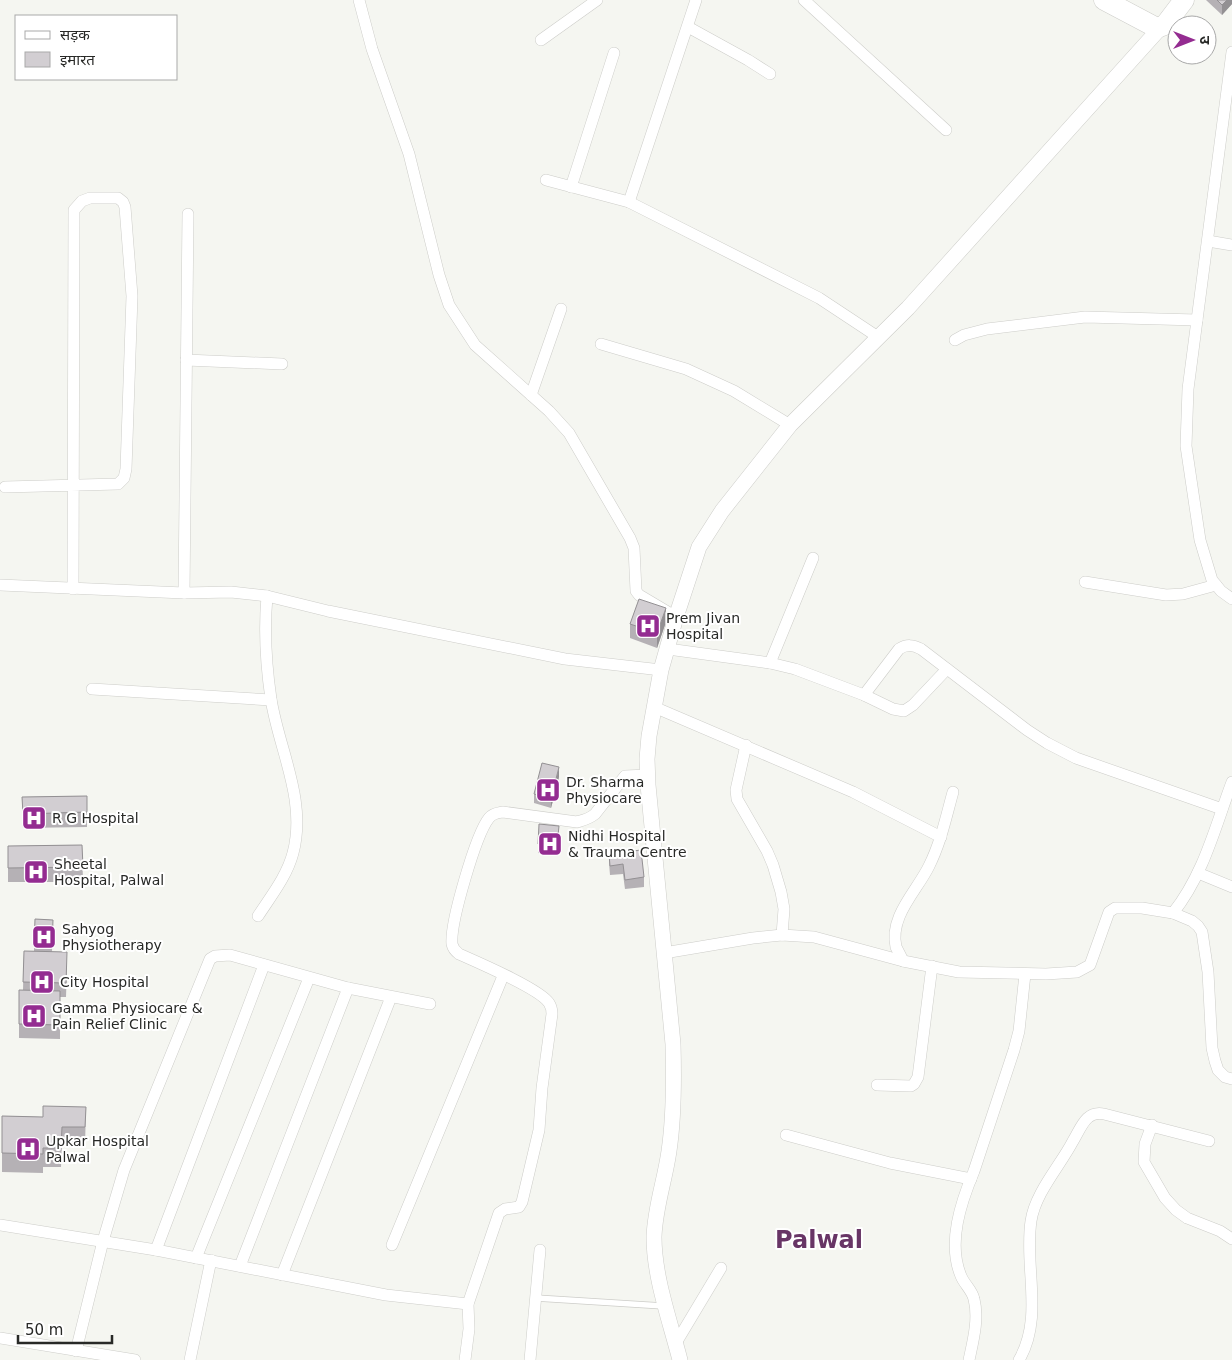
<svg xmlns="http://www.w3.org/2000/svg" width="1232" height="1360" viewBox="0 0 1232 1360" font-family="'DejaVu Sans','Noto Sans Devanagari',sans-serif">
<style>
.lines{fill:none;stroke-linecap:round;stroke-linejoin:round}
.lane-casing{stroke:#cdcdc9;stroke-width:7}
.street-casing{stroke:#cdcdc9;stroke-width:12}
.secondary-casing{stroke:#cdcdc9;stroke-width:16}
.highway-casing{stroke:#cdcdc9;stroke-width:21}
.lane{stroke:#fff;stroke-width:5.5}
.street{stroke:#fff;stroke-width:11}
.secondary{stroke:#fff;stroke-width:15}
.highway{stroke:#fff;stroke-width:20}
.wall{fill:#b5b1b5}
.shaded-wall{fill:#939093}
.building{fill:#d2ced2;stroke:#939093}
.labels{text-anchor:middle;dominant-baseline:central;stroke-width:4;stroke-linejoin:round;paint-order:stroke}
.poi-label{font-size:14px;fill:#282927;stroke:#fff;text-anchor:start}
.town-label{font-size:24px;font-weight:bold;fill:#683566;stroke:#fff}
</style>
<rect width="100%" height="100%" fill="#f5f6f1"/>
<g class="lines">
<defs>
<path id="lane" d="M536,1298L663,1306"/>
<g id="street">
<path d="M359,0L372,49L409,154L439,275L449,305L475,345L549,411L569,433L630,538L634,548L636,591L639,595L676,617"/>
<path d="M804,0L946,130"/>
<path d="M688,27L748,60L770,74"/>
<path d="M541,40L597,0"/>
<path d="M1232,52L1188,389L1186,446L1200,540L1212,580L1221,591L1232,599"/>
<path d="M546,180L629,202L819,298L878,337"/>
<path d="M571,187L614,53"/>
<path d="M629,202L696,0"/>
<path d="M1208,241L1232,245"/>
<path d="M955,340L964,335L987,329L1085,317L1197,320"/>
<path d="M601,344L686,369L734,391L790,425"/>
<path d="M186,360L282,364"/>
<path d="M531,395L561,309"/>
<path d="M5,487L118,484L124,478L126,469L132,296L125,207L123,202L118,198H90L82,201L74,210L73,589"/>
<path d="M1085,582L1166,595L1183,594L1216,585"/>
<path d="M0,585L184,593L231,592L267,596L328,611L565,659L661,670"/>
<path d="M184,593L188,214"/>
<path d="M668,649L770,663L795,669L864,695L899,649C907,644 913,645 921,649L1027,730L1047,743L1076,758L1222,809"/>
<path d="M770,663L813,558"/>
<path d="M92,689L271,700"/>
<path d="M864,695L893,709L904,711L913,705L947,669"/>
<path d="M654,707L853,792L941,837"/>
<path d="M746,745L736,790L737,799L767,851L773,865L781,892L784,909L782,935"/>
<path d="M1198,873L1232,887"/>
<path d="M1173,913C1204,874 1215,827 1232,782"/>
<path d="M258,916C271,896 287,876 293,853C307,800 279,750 271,699C266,665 264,630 267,596"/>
<path d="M664,953L753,938L782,935L814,937L903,961L959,972L1046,974L1077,972L1090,965L1109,912L1115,908H1142L1173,913L1192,921L1198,926L1202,932L1208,972L1212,1048L1215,1061L1218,1070L1225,1077L1232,1079"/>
<path d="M903,961C901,956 898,951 896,947C889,916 917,891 929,866C941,842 946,817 953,792"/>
<path d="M877,1085L911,1086L914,1084L918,1077L932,966"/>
<path d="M1152,1125L1145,1144L1144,1162L1165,1198L1176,1210L1187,1218L1220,1231L1232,1239"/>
<path d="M786,1135L890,1163L971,1179"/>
<path d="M0,1225L156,1250L386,1295L468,1304"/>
<path d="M392,1245L503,976"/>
<path d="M156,1250L264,965"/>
<path d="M196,1258L309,978"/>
<path d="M240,1266L348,988"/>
<path d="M282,1275L391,997"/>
<path d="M0,1338L135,1360"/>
<path d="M676,1343L721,1268"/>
<path d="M76,1351L103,1241L124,1170L210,959L215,956L230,955L348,988L430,1004"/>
<path d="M190,1360L211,1260"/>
<path d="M465,1360L469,1329L468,1304L499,1213L505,1209L519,1207L522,1202L539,1130L542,1088L552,1014C552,1011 551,1006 549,1003C540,989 477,962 459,954C455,951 453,949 452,944C450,923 476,834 489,818C493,813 498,813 503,812L577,822C584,820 589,819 595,814L625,776L648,775"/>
<path d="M530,1360L540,1250"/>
<path d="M969,1360C973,1341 979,1319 974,1299C972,1290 964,1284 961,1276C947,1243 961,1202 974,1171L1014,1050L1019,1031L1025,974"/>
<path d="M1019,1360C1044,1317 1024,1267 1031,1221C1035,1193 1060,1166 1073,1141C1081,1128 1086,1110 1104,1114L1209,1141"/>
</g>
<path id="secondary" d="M680,1360C670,1321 654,1277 654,1237C655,1207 665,1180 669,1151C674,1117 674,1079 673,1044L648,785L647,759L649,736L661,670L676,617L699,547L722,511L790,425L908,308L1161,27"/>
<path id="highway" d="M1104,0L1157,28L1165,25L1184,0"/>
</defs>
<use href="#lane" class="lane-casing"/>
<use href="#street" class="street-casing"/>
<use href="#secondary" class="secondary-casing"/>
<use href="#highway" class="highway-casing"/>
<use href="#lane" class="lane"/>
<use href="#street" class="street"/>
<use href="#secondary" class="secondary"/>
<use href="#highway" class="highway"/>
</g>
<g class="wall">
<path d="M1206,0H1232V4L1222,15Z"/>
<path d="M666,622L657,648L630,638V624Z"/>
<path d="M559,777L551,808L534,803V794Z"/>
<path d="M87,796V827L23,828L22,797Z"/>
<path d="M559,835L557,855L538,853V844Z"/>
<path d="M82,845L83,882H8V846Z"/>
<path d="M609,854L644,877V887L625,889L623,874L610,875L609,863Z"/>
<path d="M35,919L53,920L52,952L67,966L66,997H60V1039L19,1038V990H23L24,951H34Z"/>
<path d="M86,1107L85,1146H62L61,1167H43V1173L2,1172V1116L43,1117Z"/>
</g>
<g class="shaded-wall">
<path d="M1227,0H1232V4L1222,15V5Z"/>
<path d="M666,608V622L657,648V633Z"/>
<path d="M559,767V777L551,808V799Z"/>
<path d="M559,826V835L557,855V845Z"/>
</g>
<g class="building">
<path d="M1217,0H1227L1222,5Z"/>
<path d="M639,599L666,608L657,633L630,624Z"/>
<path d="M542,763L559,767L551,799L534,794Z"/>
<path d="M87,796V812L23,814L22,797Z"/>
<path d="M539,824L559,826L557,845L538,844Z"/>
<path d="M82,845L83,867L8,868V846Z"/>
<path d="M641,850L644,877L625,880L623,864L610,866L609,854Z"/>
<path d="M35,919L53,920L52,947H34Z"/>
<path d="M24,951L67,952L66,983L23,982Z"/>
<path d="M19,990L60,991V1025L19,1024Z"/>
<path d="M43,1106L86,1107L85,1127H62L61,1148H43V1154L2,1153V1116L43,1117Z"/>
</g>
<defs>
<symbol id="hospital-square" viewBox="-11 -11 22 22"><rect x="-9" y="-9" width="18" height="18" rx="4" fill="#942c91" stroke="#fff"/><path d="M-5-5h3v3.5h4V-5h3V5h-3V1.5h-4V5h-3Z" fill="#fff"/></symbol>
</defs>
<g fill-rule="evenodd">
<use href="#hospital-square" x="634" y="612" width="28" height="28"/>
<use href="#hospital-square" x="534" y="776" width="28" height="28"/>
<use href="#hospital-square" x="20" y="804" width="28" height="28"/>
<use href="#hospital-square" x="536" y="830" width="28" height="28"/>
<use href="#hospital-square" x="22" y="858" width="28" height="28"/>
<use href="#hospital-square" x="30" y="923" width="28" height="28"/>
<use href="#hospital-square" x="28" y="968" width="28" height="28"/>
<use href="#hospital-square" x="20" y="1002" width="28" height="28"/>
<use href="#hospital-square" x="14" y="1135" width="28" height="28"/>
</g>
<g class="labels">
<g class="poi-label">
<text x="666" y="618">Prem Jivan<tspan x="666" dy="16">Hospital</tspan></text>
<text x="566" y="782">Dr. Sharma<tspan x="566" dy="16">Physiocare</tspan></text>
<text x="52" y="818">R G Hospital</text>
<text x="568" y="836">Nidhi Hospital<tspan x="568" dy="16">&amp; Trauma Centre</tspan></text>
<text x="54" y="864">Sheetal<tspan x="54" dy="16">Hospital, Palwal</tspan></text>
<text x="62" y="929">Sahyog<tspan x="62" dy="16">Physiotherapy</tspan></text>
<text x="60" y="982">City Hospital</text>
<text x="52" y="1008">Gamma Physiocare &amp;<tspan x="52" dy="16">Pain Relief Clinic</tspan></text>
<text x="46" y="1141">Upkar Hospital<tspan x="46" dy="16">Palwal</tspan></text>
</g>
<g class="town-label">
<text x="819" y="1240">Palwal</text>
</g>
</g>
<rect x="15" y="15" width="162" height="65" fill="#ffffff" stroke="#a9a9a9"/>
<rect x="25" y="31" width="25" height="8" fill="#ffffff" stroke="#a9a9a9"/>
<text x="60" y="40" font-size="15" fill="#282927">सड़क</text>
<rect x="25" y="52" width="25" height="15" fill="#d2ced2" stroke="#a9a9a9"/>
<text x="60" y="65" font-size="15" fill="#282927">इमारत</text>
<g transform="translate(1192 40) rotate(90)"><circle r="24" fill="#ffffff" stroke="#a9a9a9"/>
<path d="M0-4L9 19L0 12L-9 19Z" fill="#942c91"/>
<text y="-8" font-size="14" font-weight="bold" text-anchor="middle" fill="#282927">उ</text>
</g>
<path d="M18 1335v8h94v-8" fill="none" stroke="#282927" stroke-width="2.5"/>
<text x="25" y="1335" font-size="15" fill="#282927" stroke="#ffffff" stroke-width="4" paint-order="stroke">50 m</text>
</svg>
